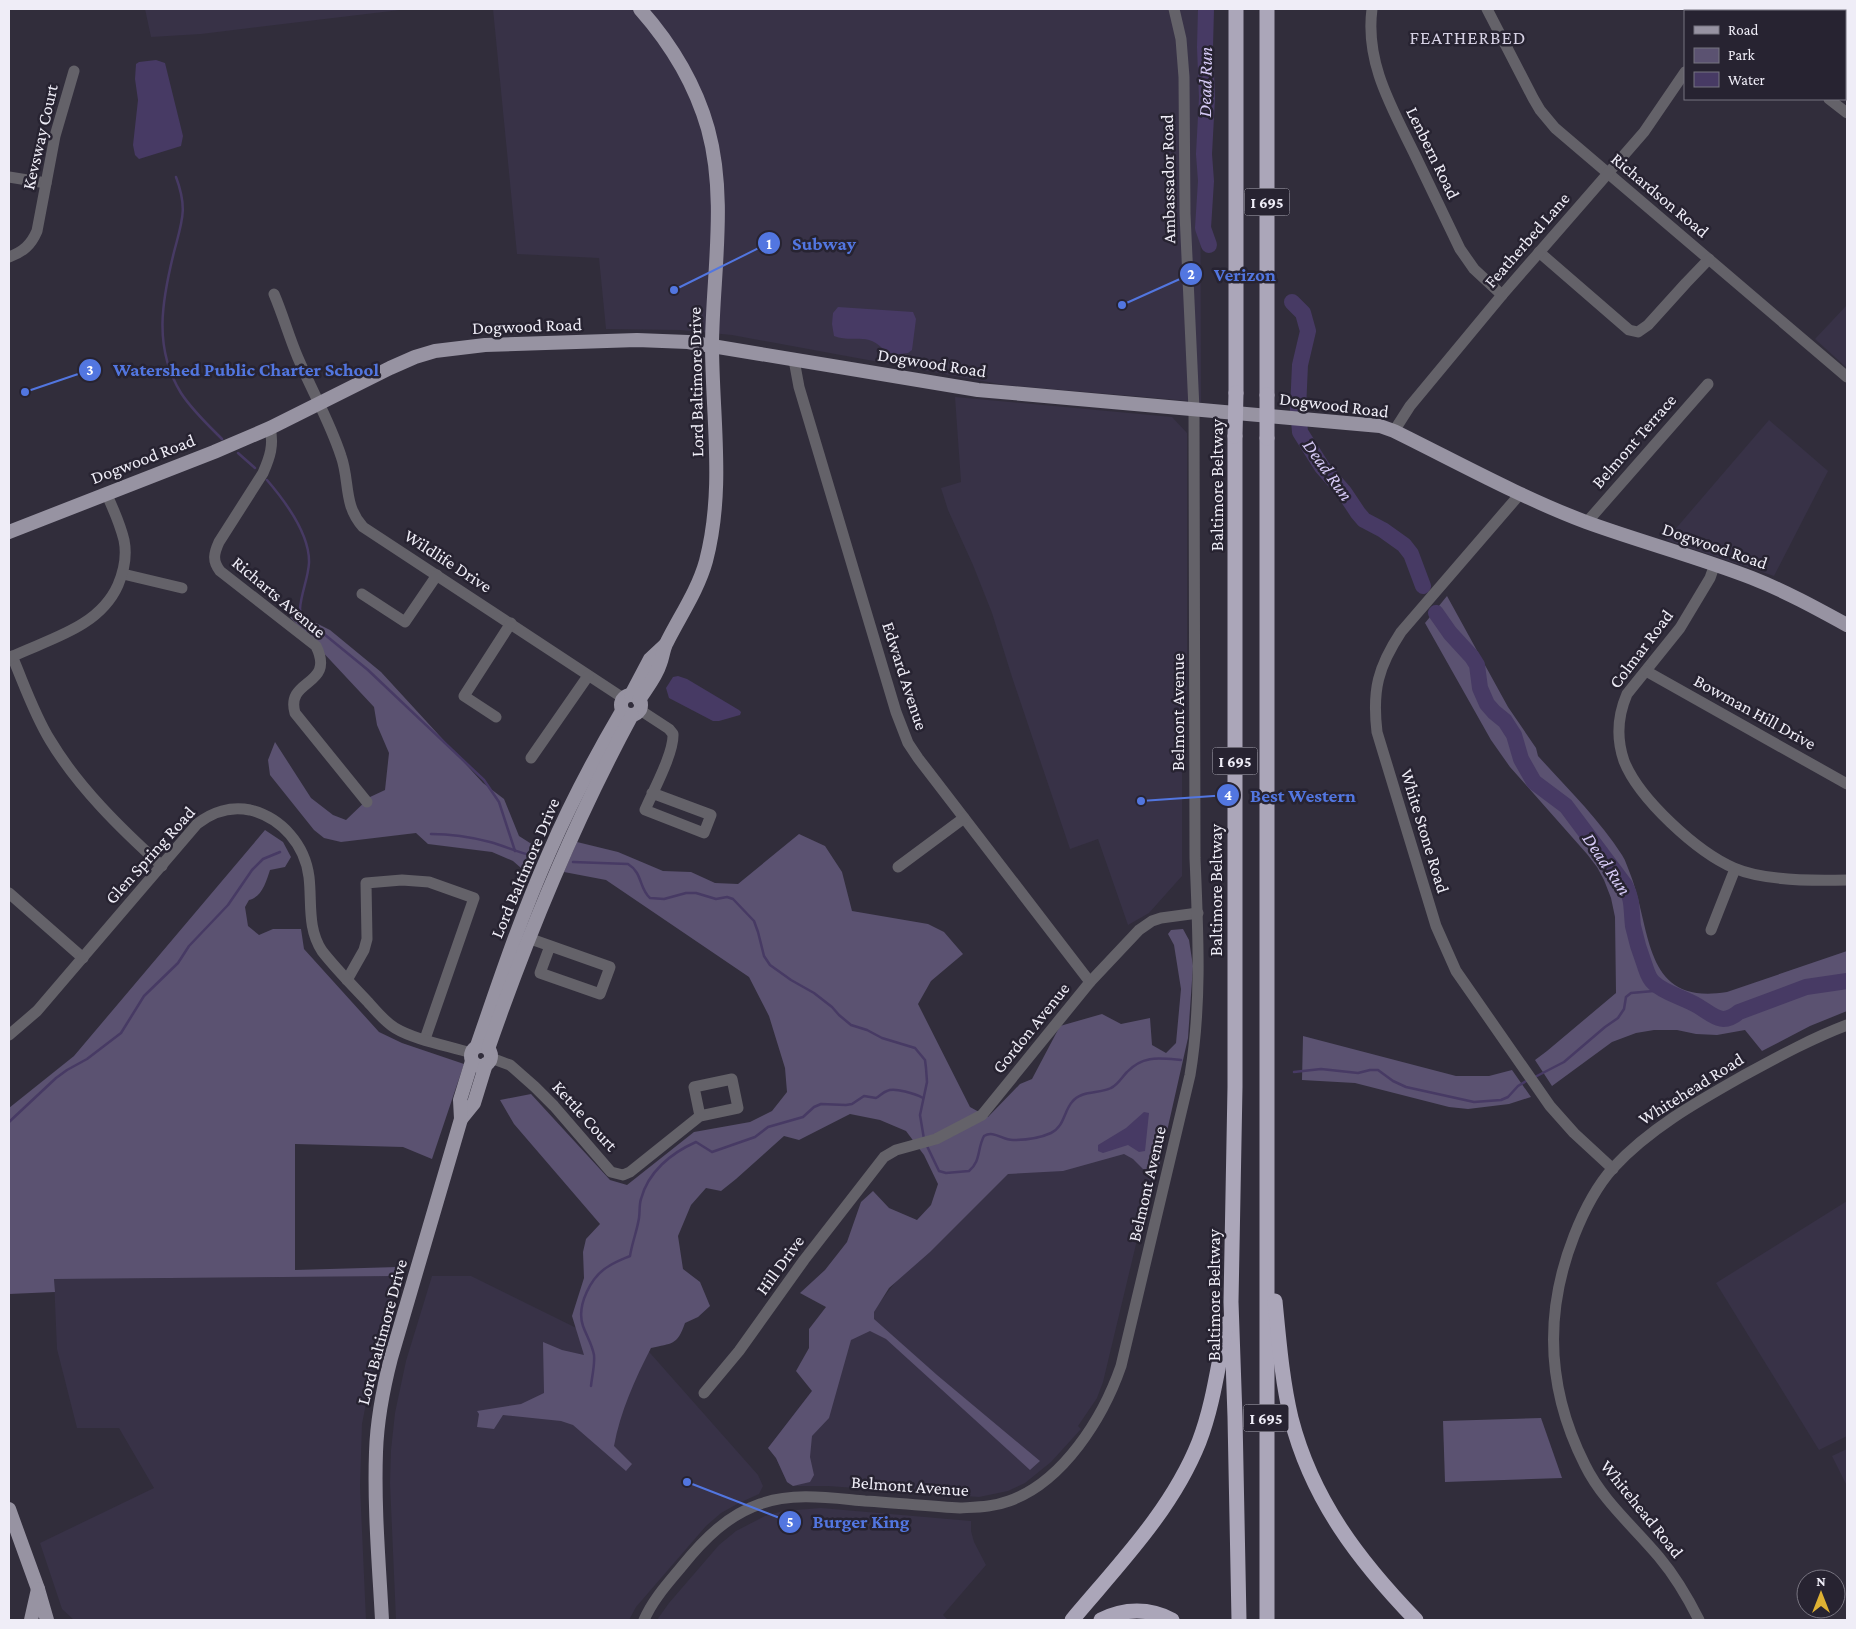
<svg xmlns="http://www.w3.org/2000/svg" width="1856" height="1629" viewBox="0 0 1856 1629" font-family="'Crimson Pro',serif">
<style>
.built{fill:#383247}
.green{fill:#5b5271}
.water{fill:#473a64}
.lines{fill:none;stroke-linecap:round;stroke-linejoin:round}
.stream{stroke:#473a64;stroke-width:2.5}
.river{stroke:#473a64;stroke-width:16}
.minor{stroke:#646269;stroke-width:11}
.major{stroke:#9793a2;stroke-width:14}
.highway{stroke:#aba6b9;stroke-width:15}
.highway-bridge{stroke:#aba6b9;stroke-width:15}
.labels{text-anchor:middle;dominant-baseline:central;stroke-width:5;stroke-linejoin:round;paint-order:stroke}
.shield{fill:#272331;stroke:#b3b0bc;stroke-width:1}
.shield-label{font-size:16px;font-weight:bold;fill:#efedf7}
.street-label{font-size:18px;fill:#efedf7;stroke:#272331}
.neighbourhood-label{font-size:19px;letter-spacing:1px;fill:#d5d0e3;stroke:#272331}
.water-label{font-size:19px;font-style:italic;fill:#d6caf6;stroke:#272331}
.leader{fill:none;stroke:#5276e0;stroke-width:2}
.callout-dot{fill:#5276e0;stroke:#272331;stroke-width:2}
.mark-label{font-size:15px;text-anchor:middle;font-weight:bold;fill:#fff}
.callout-label{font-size:19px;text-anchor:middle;font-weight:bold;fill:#5276e0;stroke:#272331;stroke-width:5;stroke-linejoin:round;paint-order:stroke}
</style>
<rect width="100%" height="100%" fill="#312d3b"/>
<g class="built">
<path d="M145,9H408L201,34L151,37Z"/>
<path d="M493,9H1197L1200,14L1201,402L1004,385L732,335L680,330L606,329L599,258L517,254Z"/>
<path d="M1847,305V368L1815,339Z"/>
<path d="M955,397L1172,417L1187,433V694L1182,695V876L1149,913L1128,925L1098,839L1070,849L1012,677L992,613L973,565L948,510L941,488L961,482Z"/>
<path d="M1769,420L1828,471L1774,576L1666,540Z"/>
<path d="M1178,1069L1103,1382L1097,1398L1078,1426L1081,1429L1051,1462L1025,1483L1008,1491L979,1497L828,1486H793L787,1482L776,1458L768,1448L1006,1138Z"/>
<path d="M1847,1201V1436L1819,1450L1716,1283Z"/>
<path d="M400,1276L376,1352L362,1424L360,1486L366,1620H74L62,1609L40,1543L154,1488L119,1428H77L57,1349L54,1279Z"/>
<path d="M432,1276H471L627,1353L643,1345L758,1475L763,1486L759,1494L739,1503L721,1513L706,1526L636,1607L629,1620H396L390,1483L391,1450L395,1413L406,1361Z"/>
<path d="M1847,1449V1486L1832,1456Z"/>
<path d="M821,1508L971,1521V1531L974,1542L986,1565L943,1615L948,1620H657L669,1603L719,1545L736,1531L765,1516L783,1511Z"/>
</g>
<g class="green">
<path d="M1447,596L1508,707L1536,748L1538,756C1567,788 1599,819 1622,855C1626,861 1628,869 1631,876C1652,932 1643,1006 1727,992L1847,951V1011L1810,1026L1762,1051L1745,1030L1717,1035L1696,1034L1677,1030H1654L1636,1033L1612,1042L1552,1086L1535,1060L1547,1051L1616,993L1615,917L1611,898L1604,880L1597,867L1587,854L1510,767L1491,740L1425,623Z"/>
<path d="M290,617L316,623L330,630L381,672L483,783L504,799L519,836L541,850L533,870L521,868L513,861L492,852L428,844L416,833L341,842L324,838L314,830L270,775L268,760L275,742L311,798L333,815L346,820L370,797L385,790L389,753L377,725L374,707Z"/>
<path d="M265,830L283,842L291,857L285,867L270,870C266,882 262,897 249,900L245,907L248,926L259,935L273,929H301L304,949L379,1032L402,1043L464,1064L432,1159L403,1147L295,1144V1270L398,1267L400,1276L54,1279L55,1292L9,1294V1108L74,1056Z"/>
<path d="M799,834L825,846L842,872L852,911L928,924L944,932L963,954L931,981L918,1004L970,1107L988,1117L1020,1084L1032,1079L1060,1026L1102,1014L1121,1024L1150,1018L1152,1045L1166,1053L1176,1043L1181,989L1174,945L1168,934L1171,930L1183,929L1189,940L1193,966L1188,1038L1158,1171L1143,1169L1133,1159L1124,1154L1063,1171L1008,1174L930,1252L889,1288L874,1312V1319L937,1375L1040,1461L1030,1470L886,1339L870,1331L851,1340L829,1418L812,1436L810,1457L814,1475L810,1482L793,1486L787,1482L776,1458L768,1448L812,1391L796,1371L809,1348V1329L826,1307L800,1293L825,1270L847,1242L861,1202L873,1191L889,1208L917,1220L931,1205L938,1184L924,1155L906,1131L880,1120L850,1114L799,1140L784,1136L736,1179L721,1191L706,1188L691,1205L678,1236L683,1269L700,1282L710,1306L698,1317L685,1323C677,1346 672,1343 651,1348C635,1379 620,1412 614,1446L632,1464L626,1471L573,1425L561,1421L503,1415L494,1429L477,1427L479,1414L477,1411L521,1404L544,1393L543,1342L562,1350L584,1355L572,1316L584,1278L583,1252L586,1239L600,1224L514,1124L500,1100L531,1094L610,1180L627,1185L694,1132L750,1122L772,1111L787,1092L785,1068L769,1016L749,977L606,880L564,872L577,842L618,852L663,871L691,872L715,883L738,884Z"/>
<path d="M1303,1036L1456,1076H1489L1512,1070L1531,1097L1509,1104L1468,1109L1449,1107L1355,1083L1302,1080Z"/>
<path d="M1541,1418L1562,1478L1445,1482L1443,1421Z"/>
</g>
<g class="water">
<path d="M156,60L165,63L183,136L181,146L139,159L135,155L133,145L138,100L135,79L136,64L139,62Z"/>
<path d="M838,307L913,312L916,319L912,350L908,353L892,355C884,351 879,343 869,340C858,337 846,341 834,336L832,324L833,313Z"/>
<path d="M678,676L687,679L739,710L741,712L740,715L719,721H713L669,698L666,688L673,677Z"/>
<path d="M1144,1112L1149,1113L1145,1151L1139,1152L1128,1145L1103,1153L1098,1151V1145L1126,1128Z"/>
</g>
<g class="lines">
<g class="stream">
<path d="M176,177C188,209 182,221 174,252C162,300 153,348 181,393C192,410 208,425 222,439"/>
<path d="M238,453L255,468"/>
<path d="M267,480C285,501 310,534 309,563C308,579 301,593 300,609L302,616L368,670L484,780L499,802L515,851"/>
<path d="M431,834C450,834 471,837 490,842C505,846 519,853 534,856"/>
<path d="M573,862L628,864C643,873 639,889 650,898L664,899L686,893H696L716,899L727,897L733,899L754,921L758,932L764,956L770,965L791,980L814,993L832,1007L839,1015L851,1025L867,1030L882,1038L915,1048L925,1060L926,1068L927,1082L920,1115L924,1139"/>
<path d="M1294,1072L1321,1069L1358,1073L1370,1070H1378L1393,1081L1406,1087L1474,1102L1501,1100L1508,1097L1518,1086L1528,1080"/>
<path d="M1533,1078L1564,1062L1605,1027L1618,1018L1624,1009L1626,997L1631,993L1665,990"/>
<path d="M9,1122L56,1078L67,1070L87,1059L121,1033L144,996L178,963L189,946L228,905L252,870L263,859L280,852"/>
<path d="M926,1144L939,1171L946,1173L969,1171C981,1161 977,1149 984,1136C994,1130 1002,1140 1013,1140C1024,1140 1040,1138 1051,1133C1064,1127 1064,1111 1072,1102C1081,1090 1099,1094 1111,1088C1118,1085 1122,1077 1127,1072C1143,1055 1159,1058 1181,1060"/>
<path d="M591,1386C592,1376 595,1365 594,1355C592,1344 587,1337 583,1326C576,1306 591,1276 609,1266C615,1262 623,1259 630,1256C632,1243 637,1231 639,1218C640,1212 639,1205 641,1199C648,1172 671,1153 696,1142L712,1152L755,1137L768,1127L803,1117L814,1107L821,1104L846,1105L852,1104L864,1096L876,1098C880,1096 883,1092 887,1091C894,1087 916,1094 923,1098"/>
</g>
<g class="river">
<path d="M1206,9L1205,47L1207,98L1204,154L1206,181L1203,228L1209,245"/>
<path d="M1292,302L1303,313L1308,331L1300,365L1298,409L1300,432L1322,467L1344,492L1358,513L1364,520L1383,530L1404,545L1411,554L1423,586"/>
<path d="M1436,613L1450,633L1472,657L1477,665L1480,688L1487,704L1494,712L1505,721L1514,735L1521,759L1534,782L1566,806L1625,885C1633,900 1631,909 1633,926C1636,940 1640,953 1645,966C1647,972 1649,979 1654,983C1664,993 1685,998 1698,1006C1714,1016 1722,1026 1739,1012L1806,987L1847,981"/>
</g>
<g class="minor">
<path d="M1372,9C1365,62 1391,106 1414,153C1429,185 1445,217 1460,249L1474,269L1502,295"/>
<path d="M1487,9L1533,98L1540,110L1555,128L1847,377"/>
<path d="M1706,9L1710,11"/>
<path d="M1724,9L1728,11"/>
<path d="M1766,9L1769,11"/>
<path d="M1845,52L1847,49"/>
<path d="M1829,99L1847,113"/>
<path d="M9,177L46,183"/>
<path d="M1539,252L1629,330L1638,332L1648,325L1686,283L1709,259"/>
<path d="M9,257C23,252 31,245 37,231L55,136L74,71"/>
<path d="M274,294C283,315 289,337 298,358C312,391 330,422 341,456C350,481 343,505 363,527L623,698"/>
<path d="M794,360L799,387L896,712L908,743L918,758L1090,982"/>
<path d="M270,428C274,445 270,457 263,473L219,542C214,553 212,561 220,571L316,646C336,687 285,678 295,713L367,802"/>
<path d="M1394,431L1410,406L1502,295L1644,132L1685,72"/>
<path d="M1520,494L1401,632C1378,667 1372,690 1377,732L1436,926L1456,971L1550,1106L1574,1133L1613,1169"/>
<path d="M1587,522L1708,384"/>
<path d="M1715,564L1710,578L1680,628L1627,694C1618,715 1616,738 1624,761C1639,799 1697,852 1734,868C1764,881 1815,881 1847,880"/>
<path d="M123,574L182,588"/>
<path d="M362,594L405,622L437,575"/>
<path d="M12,656C24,684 34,714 50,740C78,787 121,829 162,866"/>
<path d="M9,658C48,639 99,628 118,585C124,571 127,555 124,540C120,524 113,508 106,493"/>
<path d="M1646,671L1847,784"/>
<path d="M640,710L669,729L673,734C674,753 653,791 645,810L704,833L711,815L652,793"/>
<path d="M496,717L464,696L511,623"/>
<path d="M531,758L588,676"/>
<path d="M898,867L964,818"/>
<path d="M9,893L83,958"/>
<path d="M1711,930L1735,869"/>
<path d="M528,938L610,967L600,994L540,973L550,946"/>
<path d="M347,980L364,950L367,939L366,883L402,880L429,882L474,898L425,1039"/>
<path d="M9,1035L37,1011L197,824C212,812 231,806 250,810C282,818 305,845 309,877C312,903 307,928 322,951C336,969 352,985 368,1002C376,1011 385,1022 395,1028C415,1040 449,1046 471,1053"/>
<path d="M491,1058L510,1065L535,1087L554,1106L611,1172L623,1175L630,1172L700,1116L738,1108L732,1079L694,1087L700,1116"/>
<path d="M704,1393L739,1351L804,1260L884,1157L896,1150L936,1139L982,1115L1090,982L1139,930L1152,921L1161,918L1198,913"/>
<path d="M644,1620C653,1599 669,1582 683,1565C704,1539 728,1515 760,1504C793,1492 831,1498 865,1501C897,1503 929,1506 960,1508C977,1507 993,1507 1009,1501C1063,1482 1103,1418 1121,1366L1190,1075C1202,1003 1198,931 1195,858L1194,409L1185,214L1184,77L1181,39L1174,9"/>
<path d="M1699,1620C1688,1598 1675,1576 1659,1557C1634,1527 1602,1500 1585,1465C1547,1390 1543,1315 1574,1236C1583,1213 1596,1187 1613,1168C1649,1129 1695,1103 1741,1077C1776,1058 1810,1039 1847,1025"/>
</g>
<g class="major">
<path d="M9,532L214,452L270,428L390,368L415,357L435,351L485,345L637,340L688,342L978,390L1380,426L1394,431C1457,462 1520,497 1586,522C1641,542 1698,557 1752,578C1785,591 1816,608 1847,625"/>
<circle cx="631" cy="705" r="10"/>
<path d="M631,695L650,659L665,645"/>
<path d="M639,700C646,689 656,677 660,664C663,657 663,649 667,642C680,616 698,590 706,561C725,488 712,417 712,343C713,273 727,198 708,129C695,83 671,44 640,9"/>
<path d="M477,1046C499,982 521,916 549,853C570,804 595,757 622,711"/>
<circle cx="481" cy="1056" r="10"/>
<path d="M488,1049C528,934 574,822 632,715"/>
<path d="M461,1119L474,1103L486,1064"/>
<path d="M9,1509L38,1589L47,1620"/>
<path d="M31,1620L38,1589"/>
<path d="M382,1620C379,1564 374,1508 376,1452C377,1420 383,1389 391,1358L461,1119L460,1100L472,1061"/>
</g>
<g class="highway">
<path d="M1236,393V9"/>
<path d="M1267,395V9"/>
<path d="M1235,436V1087L1231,1302L1235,1417L1239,1620"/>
<path d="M1267,438V1620"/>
<path d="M1275,1301C1279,1341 1282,1380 1291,1418C1312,1500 1359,1561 1416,1620"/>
<path d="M1072,1620C1119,1564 1172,1510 1199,1442C1214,1403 1218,1363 1227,1323"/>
<path d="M1101,1620C1124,1608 1150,1608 1172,1620"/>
</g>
<g class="highway-bridge">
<path d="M1235,436L1236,393"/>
<path d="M1267,438V395"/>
</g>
</g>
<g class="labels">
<g class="shield">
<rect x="1244.5" y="188.5" width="45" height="27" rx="4"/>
<rect x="1212.5" y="747.5" width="45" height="27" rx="4"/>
<rect x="1243.5" y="1404.5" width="45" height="27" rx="4"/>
</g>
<g class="shield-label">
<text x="1267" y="202">I 695</text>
<text x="1235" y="761">I 695</text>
<text x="1266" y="1418">I 695</text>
</g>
<g class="street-label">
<text transform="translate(40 137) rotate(-77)">Kevsway Court</text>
<text transform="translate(1433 153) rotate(64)">Lenbern Road</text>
<text transform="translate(1168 179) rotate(-91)">Ambassador Road</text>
<text transform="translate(1660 195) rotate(40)">Richardson Road</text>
<text transform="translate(1527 240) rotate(-49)">Featherbed Lane</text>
<text transform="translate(527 326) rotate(-2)">Dogwood Road</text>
<text transform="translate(932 363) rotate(9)">Dogwood Road</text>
<text transform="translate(696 382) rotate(-91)">Lord Baltimore Drive</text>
<text transform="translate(1334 405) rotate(7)">Dogwood Road</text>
<text transform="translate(1634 441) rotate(-49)">Belmont Terrace</text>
<text transform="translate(143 459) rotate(-21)">Dogwood Road</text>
<text transform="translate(1217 485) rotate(-90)">Baltimore Beltway</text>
<text transform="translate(1715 546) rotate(19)">Dogwood Road</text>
<text transform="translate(448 561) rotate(33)">Wildlife Drive</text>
<text transform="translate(279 597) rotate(40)">Richarts Avenue</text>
<text transform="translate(1641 649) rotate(-53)">Colmar Road</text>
<text transform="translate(905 676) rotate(72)">Edward Avenue</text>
<text transform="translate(1178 712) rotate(-90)">Belmont Avenue</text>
<text transform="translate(1755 712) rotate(29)">Bowman Hill Drive</text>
<text transform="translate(1425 831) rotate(73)">White Stone Road</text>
<text transform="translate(150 855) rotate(-48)">Glen Spring Road</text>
<text transform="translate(525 868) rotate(-67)">Lord Baltimore Drive</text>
<text transform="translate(1216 890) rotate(-90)">Baltimore Beltway</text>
<text transform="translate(1031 1028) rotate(-51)">Gordon Avenue</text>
<text transform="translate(1691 1089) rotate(-32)">Whitehead Road</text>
<text transform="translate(585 1116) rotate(48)">Kettle Court</text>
<text transform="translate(1147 1184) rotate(-77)">Belmont Avenue</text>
<text transform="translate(780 1265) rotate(-54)">Hill Drive</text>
<text transform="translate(1214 1295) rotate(-90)">Baltimore Beltway</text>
<text transform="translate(382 1332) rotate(-75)">Lord Baltimore Drive</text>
<text transform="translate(910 1486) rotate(4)">Belmont Avenue</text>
<text transform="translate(1642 1509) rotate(51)">Whitehead Road</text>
</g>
<g class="neighbourhood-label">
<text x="1468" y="37">FEATHERBED</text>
</g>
<g class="water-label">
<text transform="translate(1205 82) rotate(-89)">Dead Run</text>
<text transform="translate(1328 470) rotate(54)">Dead Run</text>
<text transform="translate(1607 864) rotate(56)">Dead Run</text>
</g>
</g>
<path class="leader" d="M674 290L769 243M1122 305L1191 274M25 392L90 370M1141 801L1228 795M687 1482L790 1522"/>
<g class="callout-dot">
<circle cx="674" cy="290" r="5"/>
<circle cx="1122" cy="305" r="5"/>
<circle cx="25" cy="392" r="5"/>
<circle cx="1141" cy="801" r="5"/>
<circle cx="687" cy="1482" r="5"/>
<circle cx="769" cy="243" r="12"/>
<circle cx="1191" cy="274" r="12"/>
<circle cx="90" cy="370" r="12"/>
<circle cx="1228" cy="795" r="12"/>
<circle cx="790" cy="1522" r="12"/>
</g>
<g class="mark-label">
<text x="769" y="249">1</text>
<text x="1191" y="279">2</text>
<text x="90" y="375">3</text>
<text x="1228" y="800">4</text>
<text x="790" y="1527">5</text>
</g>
<g class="callout-label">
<text x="824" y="250">Subway</text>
<text x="1245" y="281">Verizon</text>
<text x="246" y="376">Watershed Public Charter School</text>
<text x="1303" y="802">Best Western</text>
<text x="861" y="1528">Burger King</text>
</g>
<rect width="1856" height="1629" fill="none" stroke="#efedf7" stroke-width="20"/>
<rect x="1684" y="10" width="162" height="90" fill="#272331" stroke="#777480"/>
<rect x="1694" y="26" width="25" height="8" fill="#9793a2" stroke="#777480"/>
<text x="1728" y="35" font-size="15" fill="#efedf7">Road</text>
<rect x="1694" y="48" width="25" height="15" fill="#5b5271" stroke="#777480"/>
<text x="1728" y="60" font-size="15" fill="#efedf7">Park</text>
<rect x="1694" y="72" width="25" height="15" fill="#473a64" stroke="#777480"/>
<text x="1728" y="85" font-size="15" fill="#efedf7">Water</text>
<g transform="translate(1821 1594)"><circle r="24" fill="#272331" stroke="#777480"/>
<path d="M0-4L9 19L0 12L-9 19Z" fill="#deb133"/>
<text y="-8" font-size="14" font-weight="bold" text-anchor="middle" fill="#efedf7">N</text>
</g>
</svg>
